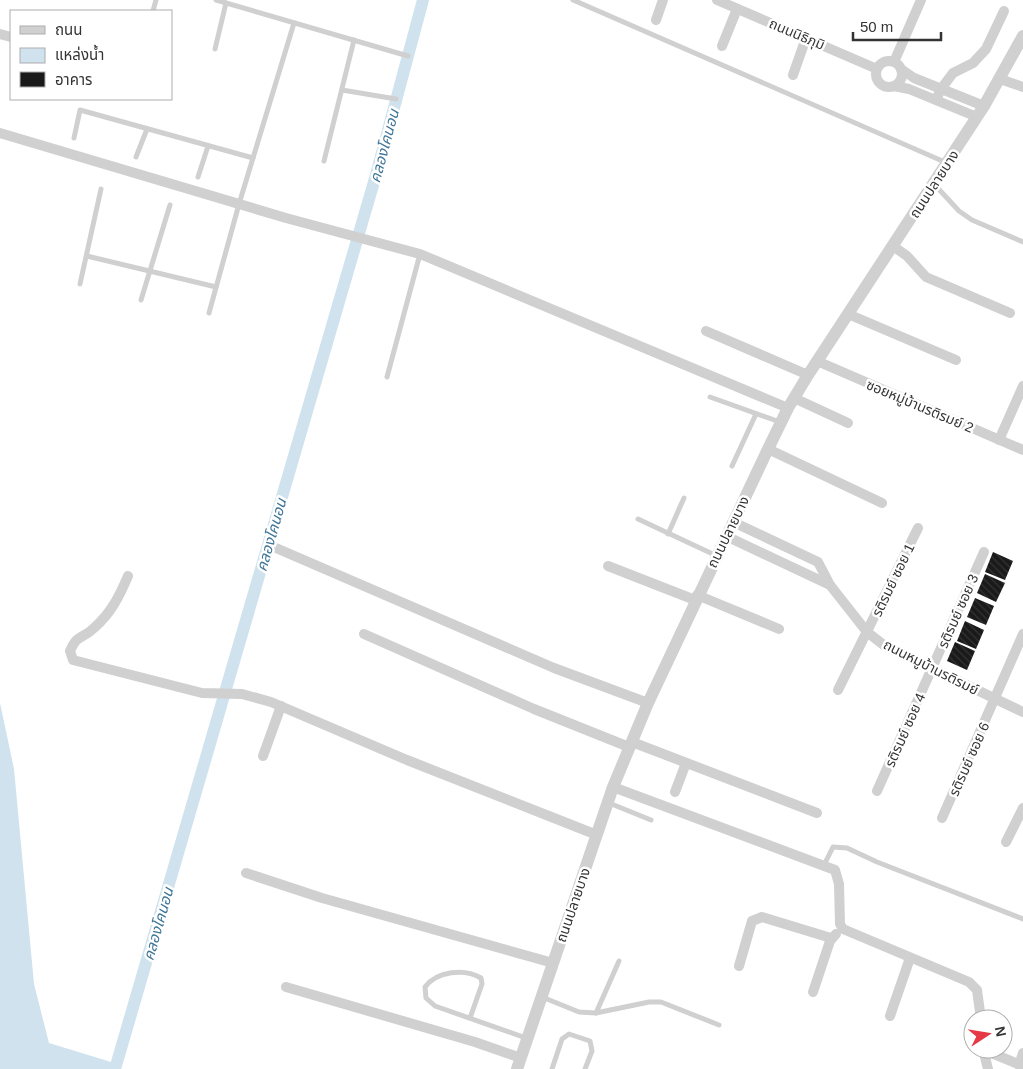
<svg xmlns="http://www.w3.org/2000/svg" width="1023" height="1069" viewBox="0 0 1023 1069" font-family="Arial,'Noto Sans Thai',sans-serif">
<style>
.water{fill:#cfe2ee}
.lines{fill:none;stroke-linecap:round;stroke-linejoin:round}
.canal{stroke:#cfe2ee;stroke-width:12}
.building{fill:url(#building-back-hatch)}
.service{stroke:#d0d0d0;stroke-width:5}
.minor{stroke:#d0d0d0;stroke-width:10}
.tertiary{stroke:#d0d0d0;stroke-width:12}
.labels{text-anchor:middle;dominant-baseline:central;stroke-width:5;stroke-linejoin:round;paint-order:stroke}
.street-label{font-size:14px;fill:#333;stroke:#fff}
.water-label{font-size:15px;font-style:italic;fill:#3f7597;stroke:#fff}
</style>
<defs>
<pattern id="building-back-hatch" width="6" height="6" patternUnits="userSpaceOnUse" patternTransform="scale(1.25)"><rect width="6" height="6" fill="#1a1a1a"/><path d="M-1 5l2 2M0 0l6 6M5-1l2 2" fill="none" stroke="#333"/></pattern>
</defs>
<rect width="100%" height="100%" fill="#fff"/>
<path class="water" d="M0,703L14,769L34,984L49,1043L111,1062L110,1069H0Z"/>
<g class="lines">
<path class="canal" d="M115,1069L376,175L423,0"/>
</g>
<g class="building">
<path d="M993,552L1013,561L1005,580L985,572Z"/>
<path d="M985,574L1005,583L996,602L977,593Z"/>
<path d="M975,598L994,606L986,625L967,617Z"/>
<path d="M965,621L984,630L976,649L957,641Z"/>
<path d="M955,642L975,651L967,670L947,661Z"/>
</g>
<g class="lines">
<g class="service">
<path d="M216,0L408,56"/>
<path d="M573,0L947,163"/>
<path d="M153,11L156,0"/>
<path d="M215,49L226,3"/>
<path d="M342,90L396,99"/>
<path d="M74,138L80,110L253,158"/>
<path d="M136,157L147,129"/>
<path d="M324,161L354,40"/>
<path d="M198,177L208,146"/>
<path d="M934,184L959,211L972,220L1023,242"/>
<path d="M87,256L216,287"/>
<path d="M80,284L101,189"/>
<path d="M141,300L170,205"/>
<path d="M209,313L239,204L294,23"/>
<path d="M387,377L420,254"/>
<path d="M710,397L780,422"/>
<path d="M732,466L756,414"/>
<path d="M638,519L717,556"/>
<path d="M668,534L684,498"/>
<path d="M609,803L651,820"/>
<path d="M824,865L833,847L847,848L877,862L1023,919"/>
<path d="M542,997L579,1012L596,1013L649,1002H661L719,1025"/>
<path d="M596,1013L619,961"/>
<path d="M470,1018L482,984L481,978C464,968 437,971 425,987L426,998L435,1006L526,1038"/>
<path d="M552,1069L562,1039L569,1034L590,1041L592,1051L585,1069"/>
</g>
<g class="minor">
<path d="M717,0L877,69"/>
<path d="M656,20L663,0"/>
<path d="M0,34L11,37"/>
<path d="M722,46L737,9"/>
<circle cx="889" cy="74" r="13"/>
<path d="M894,62L921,0"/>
<path d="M901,69L914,78L984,106"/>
<path d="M793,75L806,38"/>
<path d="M1000,79L1023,87"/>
<path d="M894,86L909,89L977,117"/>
<path d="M936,100L941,89L953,73L973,63L986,49L1004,11"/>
<path d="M0,133L286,218L420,254L788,408"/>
<path d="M893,246L907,256L926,277L1010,313"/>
<path d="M848,314L956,360"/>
<path d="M706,331L808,375"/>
<path d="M817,361L1023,450"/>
<path d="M794,398L848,423"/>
<path d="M999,440L1023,386"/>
<path d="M768,449L882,503"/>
<path d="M733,522L818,562L830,585L867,632L885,646L1023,712"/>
<path d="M726,536L830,585"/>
<path d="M276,548L554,668L648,703"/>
<path d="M608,566L695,600"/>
<path d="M128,576C119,597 111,613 94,628C82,640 78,633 70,651L73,660L202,693L242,694L271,702L407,760L597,835"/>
<path d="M697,595L779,629"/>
<path d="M364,634L534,709L629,747"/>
<path d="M838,690L918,528"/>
<path d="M632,742L817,813"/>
<path d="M263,756L281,706"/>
<path d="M613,787L835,870L839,884L840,924L843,929L969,982L977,990L981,1019"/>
<path d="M877,791L984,552"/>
<path d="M675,792L686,763"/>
<path d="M942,818L1023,634"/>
<path d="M1006,842L1023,808"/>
<path d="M246,873L322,898L553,963"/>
<path d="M739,966L752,921L762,917L831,938"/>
<path d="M286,987L475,1042L521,1058"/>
<path d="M813,992L830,941L836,934"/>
<path d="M890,1016L910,958"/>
<path d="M983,1049L988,1069"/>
<path d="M984,1050L1023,1066"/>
<path d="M1019,1065L1023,1053"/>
</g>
<path class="tertiary" d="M517,1069L613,787L648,703L768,449L788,408L808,375L984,106L1023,36"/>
</g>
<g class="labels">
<g class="street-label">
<text transform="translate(797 34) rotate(23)">ถนนนิธิภุมิ</text>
<text transform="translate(934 184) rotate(-57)">ถนนปลายบาง</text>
<text transform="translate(920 406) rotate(23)">ซอยหมู่บ้านรติรมย์ 2</text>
<text transform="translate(728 532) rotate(-64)">ถนนปลายบาง</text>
<text transform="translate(893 580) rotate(-64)">รติรมย์ ซอย 1</text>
<text transform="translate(958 611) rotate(-66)">รติรมย์ ซอย 3</text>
<text transform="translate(931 667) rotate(27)">ถนนหมูบ้านรติรมย์</text>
<text transform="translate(905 730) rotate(-66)">รติรมย์ ซอย 4</text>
<text transform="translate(969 759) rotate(-66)">รติรมย์ ซอย 6</text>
<text transform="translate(573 905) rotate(-71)">ถนนปลายบาง</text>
</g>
<g class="water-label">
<text transform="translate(384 146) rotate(-75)">คลองโคนอน</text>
<text transform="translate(271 535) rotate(-74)">คลองโคนอน</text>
<text transform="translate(158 924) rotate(-74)">คลองโคนอน</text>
</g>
</g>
<rect x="10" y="10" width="162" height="90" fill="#ffffff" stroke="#adadad"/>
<rect x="20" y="26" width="25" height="8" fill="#d0d0d0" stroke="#adadad"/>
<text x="55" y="35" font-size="15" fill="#333333">ถนน</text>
<rect x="20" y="48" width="25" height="15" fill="#cfe2ee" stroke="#adadad"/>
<text x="55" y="60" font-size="15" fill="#333333">แหล่งน้ำ</text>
<rect x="20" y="72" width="25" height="15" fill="#1a1a1a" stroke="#adadad"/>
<text x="55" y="85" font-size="15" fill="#333333">อาคาร</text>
<g transform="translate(988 1034) rotate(78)"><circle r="24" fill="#ffffff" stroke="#adadad"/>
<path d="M0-4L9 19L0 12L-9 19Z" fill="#e63946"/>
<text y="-8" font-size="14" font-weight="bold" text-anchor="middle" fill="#333333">N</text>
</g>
<path d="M853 32v8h88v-8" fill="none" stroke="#333333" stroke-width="2.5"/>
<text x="860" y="32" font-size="15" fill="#333333" stroke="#ffffff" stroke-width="4" paint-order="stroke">50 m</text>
</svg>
